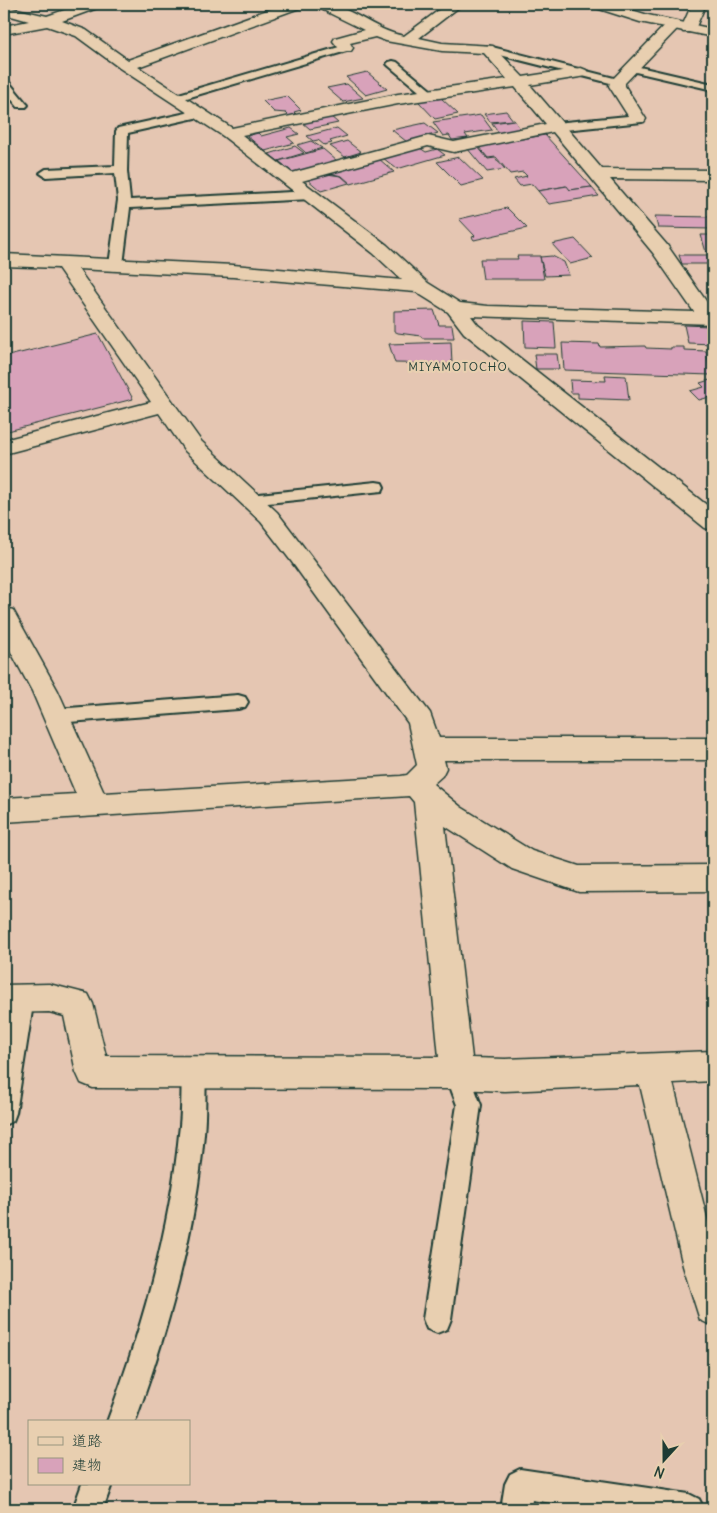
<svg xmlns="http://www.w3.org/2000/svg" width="717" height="1513" viewBox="0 0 717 1513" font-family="Delius,'Klee One',sans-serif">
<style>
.building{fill:#d8a2ba;stroke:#1f3d34}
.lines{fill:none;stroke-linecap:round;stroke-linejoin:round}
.service-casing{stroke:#1f3d34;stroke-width:4}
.minor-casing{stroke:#1f3d34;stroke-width:3}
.tertiary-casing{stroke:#1f3d34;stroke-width:3}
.service{fill:#e8cfb0;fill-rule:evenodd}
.minor{fill:#e8cfb0;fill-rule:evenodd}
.tertiary{fill:#e8cfb0;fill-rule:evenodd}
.labels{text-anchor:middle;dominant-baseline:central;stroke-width:4.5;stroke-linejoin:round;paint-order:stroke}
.far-neighbourhood-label{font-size:12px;letter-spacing:1px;fill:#1f3d34;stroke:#e8cfb0}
</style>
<rect width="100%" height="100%" fill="#e5c6b2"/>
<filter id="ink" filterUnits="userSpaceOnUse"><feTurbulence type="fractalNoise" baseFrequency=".02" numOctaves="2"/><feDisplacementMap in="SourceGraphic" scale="10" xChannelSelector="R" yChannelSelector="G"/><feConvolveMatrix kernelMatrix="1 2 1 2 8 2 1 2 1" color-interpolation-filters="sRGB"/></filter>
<g filter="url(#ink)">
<g class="building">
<path d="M367,72L387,89L366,95L346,77Z"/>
<path d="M347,84L363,98L343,102L327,88Z"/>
<path d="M287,96L301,110L294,112L296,114L289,116L286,113L274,112L263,101Z"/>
<path d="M440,97L458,114L435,119L418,101Z"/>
<path d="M506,111L513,120L490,122L484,114Z"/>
<path d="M481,115L492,130L465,134L468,138L452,140L449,135L443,136L433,122Z"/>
<path d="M330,116L338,123L310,129L302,122Z"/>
<path d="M514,120L521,130L499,133L492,123Z"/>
<path d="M425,123L438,133L407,142L392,130Z"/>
<path d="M291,128L299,134L287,137L294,143L265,151L247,136L258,133L261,136Z"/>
<path d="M337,128L347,136L330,141L332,143L324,145L318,140L313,141L307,136Z"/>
<path d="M545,135L592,187L570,190L566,186L538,191L532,184L520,186L514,179L527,176L523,172L510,174L496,157L488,158L478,146Z"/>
<path d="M311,141L322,148L306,153L297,145Z"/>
<path d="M347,141L361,152L345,157L330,146Z"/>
<path d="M295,146L304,153L278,161L269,154Z"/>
<path d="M477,146L488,159L495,158L505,169L487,172L467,148Z"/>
<path d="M420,148L426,152L437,149L445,155L397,169L383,158Z"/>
<path d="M323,149L337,161L293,173L279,161Z"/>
<path d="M459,157L483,180L461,186L437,162Z"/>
<path d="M378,158L394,172L351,184L342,176L328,173Z"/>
<path d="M327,174L341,176L349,183L321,191L307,179Z"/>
<path d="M567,186L570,190L591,187L599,196L549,204L538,191Z"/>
<path d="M507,208L527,228L474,240L472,237L475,236L459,219Z"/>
<path d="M655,216L713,217V229L658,228Z"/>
<path d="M701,235H713V252H706Z"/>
<path d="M575,239L593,258L570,264L552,244Z"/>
<path d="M679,255H711L713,264H682Z"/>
<path d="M517,256H540L544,279H483L480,259H518Z"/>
<path d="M552,256L564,262L569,275L545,276L540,257Z"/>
<path d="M434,310L439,325H452L454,338H422L421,336L398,333L394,331V311Z"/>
<path d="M524,321L554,322L556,348L525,347Z"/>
<path d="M684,325L709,326L713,344L688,343Z"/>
<path d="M98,334L133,399L4,432V357Z"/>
<path d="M451,342L452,364L395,363L389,344Z"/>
<path d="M562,343L599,344L600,347L645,346L646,348L671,349V347H684V350L706,351L711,375L564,370Z"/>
<path d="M534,354H557L559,369H536Z"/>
<path d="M605,375L626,376L629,400L578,398V393H571L570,380L606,381Z"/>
<path d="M713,379V396L699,400L690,391L704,387L700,383Z"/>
</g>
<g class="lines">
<defs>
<g id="service">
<path d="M346,45L350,46L351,48L350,50L180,100H172L170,98L172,96Z"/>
<path d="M488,46L622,80L624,82L618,85L484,51L483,49L484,47Z"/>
<path d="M393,61L397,62L433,92L435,94L433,96H425L389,66L387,64L389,62Z"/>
<path d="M631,65L713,84V90L627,70L625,68Z"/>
<path d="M4,80L8,81L26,103L28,105L26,107H18L4,90Z"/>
<path d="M200,110L204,112L206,114L204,116L128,133L127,171L130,200L311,191L317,195L311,199L130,208L123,265L121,268H111L109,265L118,200L115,173L46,177L40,173L46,169L115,166L116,131L118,128Z"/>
<path d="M638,115L644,119L642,122L555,131L549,127L555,123Z"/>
<path d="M376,482L382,483L384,487L382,491L249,505L243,504L241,500L243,496L249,495Z"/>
<path d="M238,695L245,697L248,702L245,707L238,709L56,723L49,721L46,716L49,711L56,709Z"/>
<path d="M22,987L30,991L34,998L16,1113L13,1121L4,1125C2,1091 0,1021 14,991Z"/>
<path d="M194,1062L203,1065L206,1073C205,1093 206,1114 204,1134C196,1230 168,1331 135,1422H107C141,1331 170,1231 179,1134C182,1114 181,1093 182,1073L185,1065Z"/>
<path d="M457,1062L466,1065L481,1105L451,1319L447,1329L437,1333L427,1329L423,1319L457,1105L445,1073L448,1065Z"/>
<path d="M520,1469L689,1494L699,1499L704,1509H591L532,1500L531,1509H501L505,1484L510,1474Z"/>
<path d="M82,1484H112L103,1509H73Z"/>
</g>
<g id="minor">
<path d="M82,4H102L100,7L62,21L86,30L128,60L284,4H304L302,7L138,67L232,128L398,94L507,79L484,53L442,51L386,41L375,37L350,43L353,48L351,51H341L333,41L335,38L364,30L317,7L315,4C350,2 371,30 404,36L447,4H463L419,38L442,43L493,46L523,77L581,68L586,70L589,73L586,76L530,85L602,169L713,170V180L610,179L667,245L713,311V324L471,316L478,325L713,510V530L705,528L464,333L448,312L416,292L233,277L78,269L201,441L277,512L430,713L439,738H713V760H444L446,768L442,776L433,784L461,807L532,851L579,866L713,865V891L579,892L512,869L445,826L472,1058L505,1059L713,1051V1081L673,1083L713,1242V1326L700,1320L683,1266L640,1085L505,1091L457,1089L93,1088L81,1083L76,1072L64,1016L49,1012L4,1013V985L49,984L88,994L93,1004L106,1056L439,1057L414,802L409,796L4,822V798L76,794L32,691L4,639V607L13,610L58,691L104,793L401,776L407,775L417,765L408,723L291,561L261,522L185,451L159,413L4,454V440L151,402L58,268L4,266V254L233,265L402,280L373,253L223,136L121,69L76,36L47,26L4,34V26L29,21L4,14V6L47,16ZM515,87L546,124L454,142L428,136L292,173L242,135L398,104ZM553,132L653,253L694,312L488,306L460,303L428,283L387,245L302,181L428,146L454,152Z"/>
<path d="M692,4H706L695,29L693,32H683L681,29Z"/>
<path d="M673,21L678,22L680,25L678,28L625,83V86L646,119L644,122H632L609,86L610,82L668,22Z"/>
</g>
<path id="tertiary" d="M591,4H612L648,15L713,29V37L640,22L593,7Z"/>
</defs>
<use href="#service" class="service-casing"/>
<use href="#minor" class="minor-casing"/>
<use href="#tertiary" class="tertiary-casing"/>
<use href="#service" class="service"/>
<use href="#minor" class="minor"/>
<use href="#tertiary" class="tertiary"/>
</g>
</g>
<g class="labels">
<g class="far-neighbourhood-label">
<text x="458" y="366">MIYAMOTOCHO</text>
</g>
</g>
<rect width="717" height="1513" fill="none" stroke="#e8cfb0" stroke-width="20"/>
<rect x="10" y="10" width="697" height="1493" fill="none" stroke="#1f3d34" stroke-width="2" filter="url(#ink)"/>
<rect x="28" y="1420" width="162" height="65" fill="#e8cfb0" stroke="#98957e"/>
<rect x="38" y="1437" width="25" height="8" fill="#e8cfb0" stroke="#98957e"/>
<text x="72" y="1446" font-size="15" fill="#1f3d34">道路</text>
<rect x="38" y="1458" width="25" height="15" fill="#d8a2ba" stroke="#98957e"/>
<text x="72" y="1470" font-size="15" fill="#1f3d34">建物</text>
<g transform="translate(664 1460) rotate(201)" stroke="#e8cfb0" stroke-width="4" paint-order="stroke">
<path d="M0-4L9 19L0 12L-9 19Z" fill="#1f3d34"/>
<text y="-8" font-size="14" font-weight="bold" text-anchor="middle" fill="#1f3d34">N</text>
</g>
</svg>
